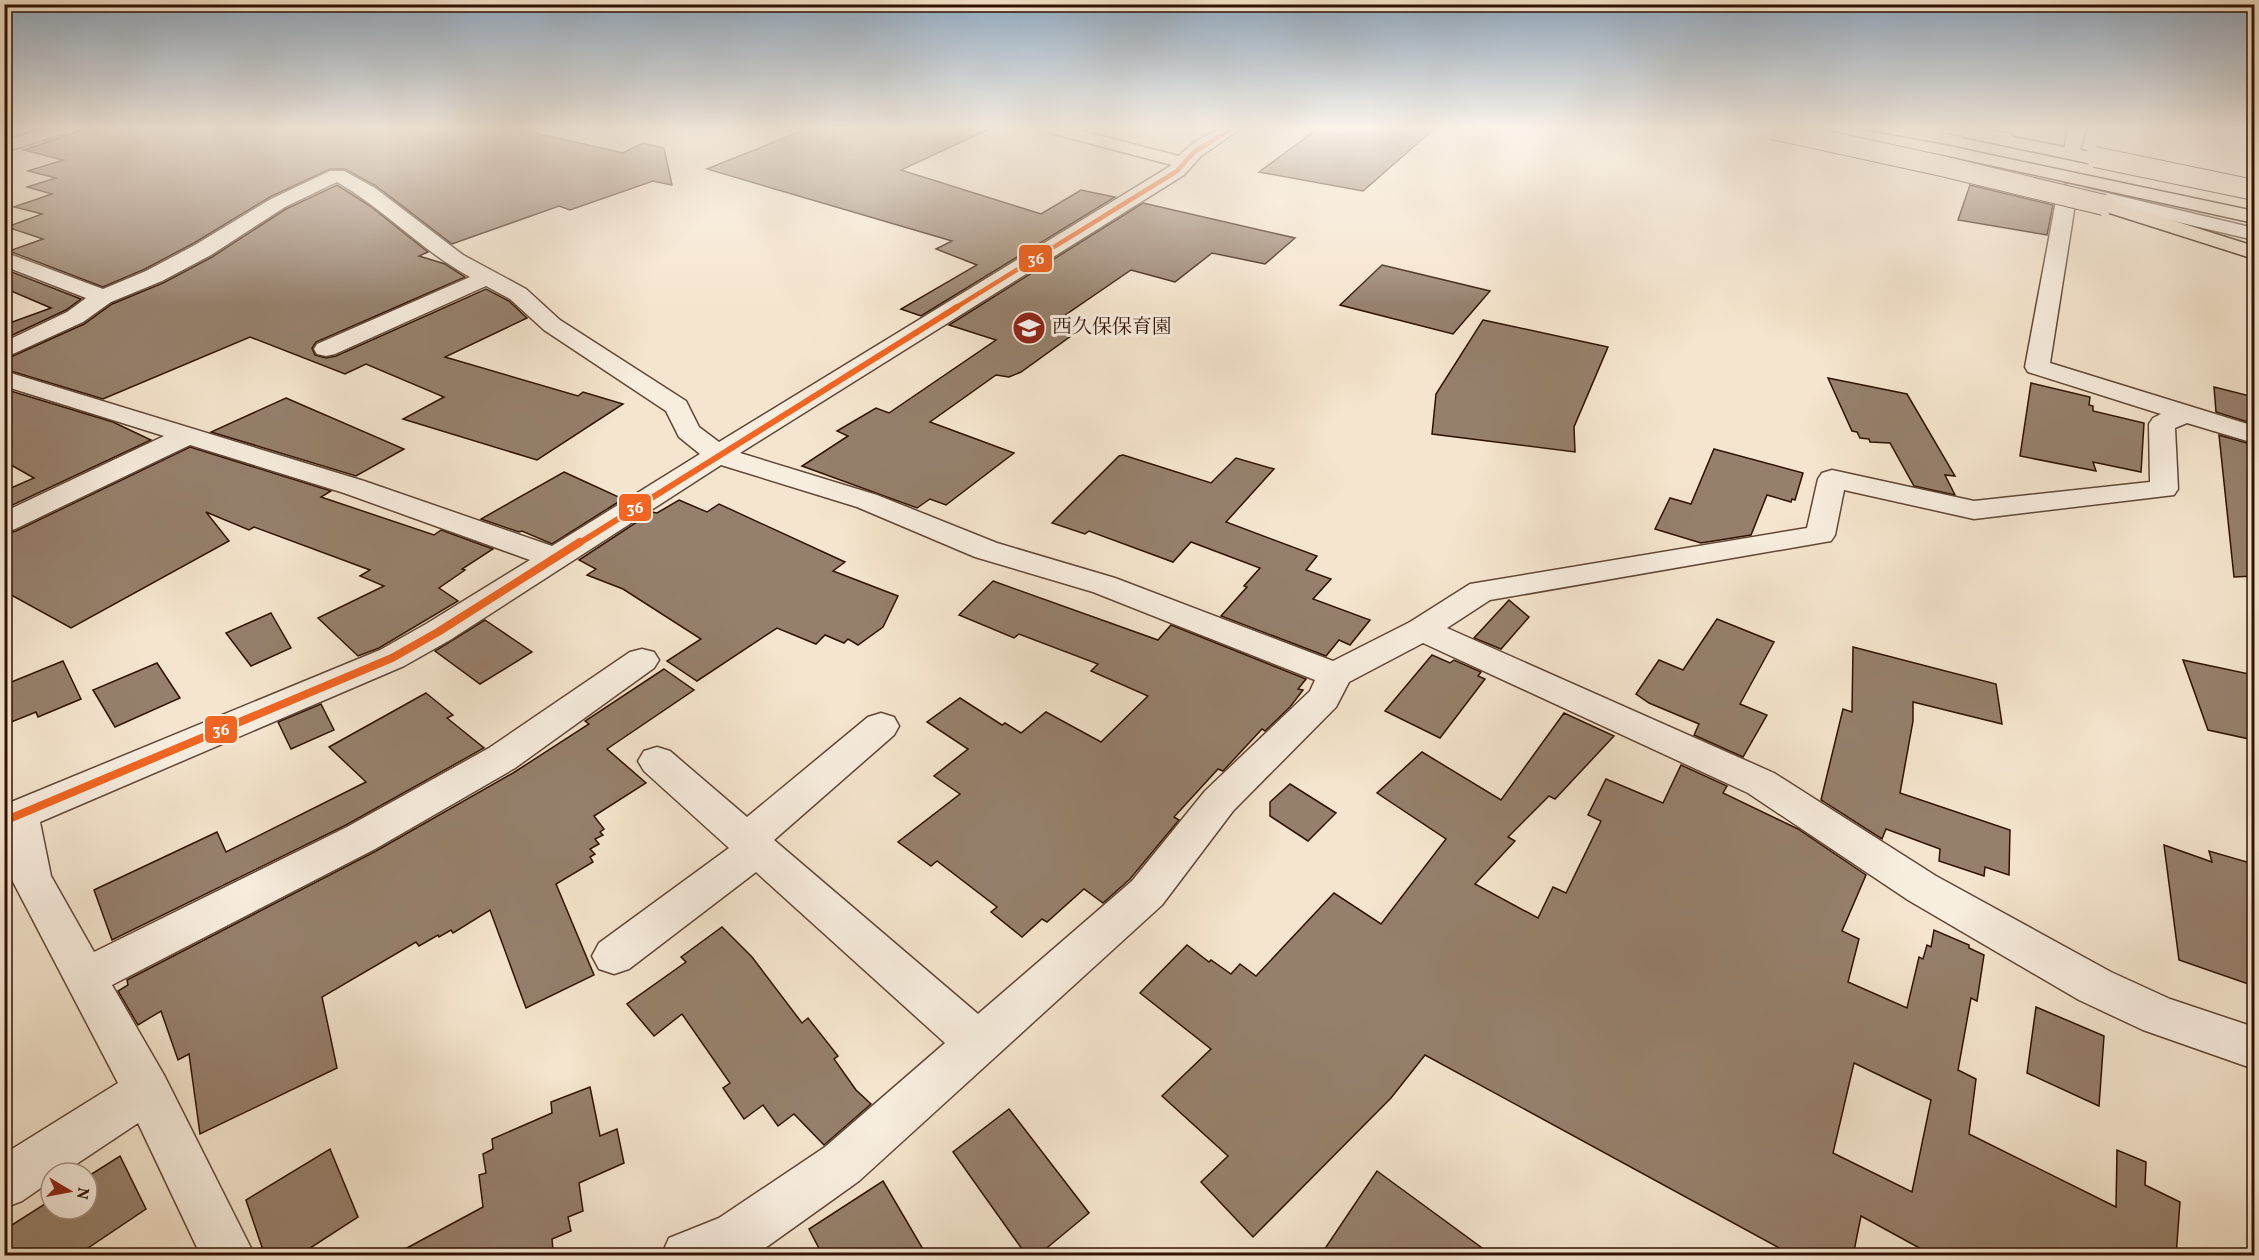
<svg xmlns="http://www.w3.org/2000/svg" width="2259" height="1260" viewBox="0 0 2259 1260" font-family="Vollkorn,'Noto Serif JP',serif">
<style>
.building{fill:#96806c;stroke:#2f1202;stroke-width:1.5;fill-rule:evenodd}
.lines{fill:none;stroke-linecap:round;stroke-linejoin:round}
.minor-casing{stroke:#604735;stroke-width:3}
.highway-casing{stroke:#2f1202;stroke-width:3}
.minor{fill:#f8eedf;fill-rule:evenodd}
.highway{fill:#f5e5ce;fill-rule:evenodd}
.highway-bridge-casing{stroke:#2f1202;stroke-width:22;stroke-linecap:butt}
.highway-bridge{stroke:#f5e5ce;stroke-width:20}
.bus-1-far2-casing{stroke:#f8eedf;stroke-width:8}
.bus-1-far1-casing{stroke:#f8eedf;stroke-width:10}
.bus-1-casing{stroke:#f8eedf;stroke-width:13}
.bus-1-far2{stroke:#f26522;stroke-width:4.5}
.bus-1-far1{stroke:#f26522;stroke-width:6}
.bus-1{stroke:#f26522;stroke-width:8}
.labels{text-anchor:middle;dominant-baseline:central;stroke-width:6;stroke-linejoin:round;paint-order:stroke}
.far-poi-label{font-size:20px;fill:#2f1202;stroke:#f8eedf;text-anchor:start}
.line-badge{stroke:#f8eedf;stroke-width:2}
.badge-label{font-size:16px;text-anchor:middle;font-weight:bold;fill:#fff}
</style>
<rect width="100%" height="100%" fill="#f5e5ce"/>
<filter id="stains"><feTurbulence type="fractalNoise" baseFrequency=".00333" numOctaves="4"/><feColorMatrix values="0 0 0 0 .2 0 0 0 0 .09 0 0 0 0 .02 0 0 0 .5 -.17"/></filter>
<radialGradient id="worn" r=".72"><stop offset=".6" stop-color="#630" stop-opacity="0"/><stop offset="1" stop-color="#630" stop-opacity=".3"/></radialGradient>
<g class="building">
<path d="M85,129H518L623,153L643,143L664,148L672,185L653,181L570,210L559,206L452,244L376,186L345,169H330L270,197L194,243L145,269L103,287L9,251L43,239L7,227L42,214L14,207L52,194L27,187L56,178L28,171L63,160L24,150Z"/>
<path d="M806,129H989L901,170L1041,214L1081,190L1115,197L921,316L901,309L977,265L936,249L952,241L707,169Z"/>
<path d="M1317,129H1434L1363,191L1259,172Z"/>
<path d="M337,185L370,206L428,252L419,256L445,264L465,277L316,342L312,348L315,355L326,358L336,356L486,289L509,301L527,318L445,357L578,396L583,392L623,404L537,460L403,419L444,397L366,364L345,374L250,337L103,399L4,369V360L84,324L112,304L163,283L212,257L286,209Z"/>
<path d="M1970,185L2053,205L2047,235L1958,220Z"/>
<path d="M1143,203L1295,238L1265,264L1212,253L1175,282L1131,270L1061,318L1075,323L1068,327L1078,331L1021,372L1009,377L996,375L930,422L1014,453L946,505L930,499L917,508L802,466L848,436L837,431L876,408L889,413L996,340L949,325Z"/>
<path d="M1382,265L1490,291L1453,334L1340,305Z"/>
<path d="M4,269L81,299L66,310L4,339V325L51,308L4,288Z"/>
<path d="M1483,320L1608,347L1574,427L1575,452L1432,434L1436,394Z"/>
<path d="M1828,378L1907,394L1955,476L1945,475L1955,495L1914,486L1890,443L1870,442L1869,439L1860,438L1857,432L1852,431Z"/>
<path d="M2031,383L2090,397L2089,405L2093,406V411L2144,423L2141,472L2093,462L2096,471L2020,456Z"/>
<path d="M2214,387L2254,397V424L2216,412Z"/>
<path d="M4,389L113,422L151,440L4,509V491L34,478L4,461Z"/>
<path d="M286,398L404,449L356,476L211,432Z"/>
<path d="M2219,435L2254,445V576L2234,577Z"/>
<path d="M190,447L331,491L321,497L434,535L441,530L493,549L462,569L465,570L439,588L458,601L379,648L358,656L318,618L384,586L360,576L370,570L254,527L249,530L206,512L229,541L71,628L4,591V534L16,531Z"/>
<path d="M1714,449L1803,473L1795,500L1792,499L1791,502L1767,495L1751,535L1701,543L1655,529L1670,498L1691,504Z"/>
<path d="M1123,455L1211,483L1236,458L1274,469L1226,522L1317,556L1306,570L1331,579L1313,599L1370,620L1350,645L1339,640L1326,656L1221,616L1247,587L1244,586L1260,568L1191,542L1173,562L1089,531L1085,534L1052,523L1119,456Z"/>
<path d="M564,472L623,499L552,544L522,531L519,532L481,519Z"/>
<path d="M679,500L707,512L719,504L845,562L833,571L898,596L883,627L858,645L848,639L844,643L825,635L816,644L777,628L697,681L667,661L701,639L623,589L587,575L596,569L579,560L652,512L657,513Z"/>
<path d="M993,581L1158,640L1171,625L1306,679L1298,689L1303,690L1290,707L1265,731L1262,729L1223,771L1218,769L1174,817L1179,820L1130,879L1103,903L1084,889L1047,922L1042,919L1022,937L991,912L997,907L937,861L931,866L898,842L960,794L934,776L968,749L927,722L960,698L1002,725L1005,723L1021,733L1046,712L1101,742L1148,696L1091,671L1098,664L1019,634L1014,638L959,615Z"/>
<path d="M1509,600L1529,617L1501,649L1474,638Z"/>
<path d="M271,613L291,648L251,666L226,633Z"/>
<path d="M1717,619L1774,642L1740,704L1767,715L1743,757L1694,735L1699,724L1649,703L1636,694L1659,660L1683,670Z"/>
<path d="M485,620L532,652L480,684L435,651Z"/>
<path d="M1853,647L1996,684L2002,724L1913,702V721L1900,793L2010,830L2009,875L1985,867L1984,876L1939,861L1940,849L1886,829L1882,839L1821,800L1843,709L1852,712Z"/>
<path d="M1432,655L1450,663L1454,660L1481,672L1478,676L1485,679L1440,738L1385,711Z"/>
<path d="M2183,660L2254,675V740L2208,730Z"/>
<path d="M63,661L81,699L38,717L36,712L4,725V685Z"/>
<path d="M157,663L180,698L115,727L93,690Z"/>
<path d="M664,669L694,690L607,749L646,783L594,816L604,829L600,832L603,835L595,839L599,844L590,849L595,854L590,857L593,862L556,884L594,975L526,1008L490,910L453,933L451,930L439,937L438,935L419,946L416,942L322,997L337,1068L200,1134L189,1054L178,1060L161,1011L138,1025L118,991L128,985L127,980L376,851L513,773L589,724L585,721Z"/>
<path d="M426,693L453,715L447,718L484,748L346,825L112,940L94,890L217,832L226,852L366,782L329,747Z"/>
<path d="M321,704L334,730L291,749L278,722Z"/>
<path d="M1564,713L1614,736L1555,799L1549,796L1508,837L1515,841L1475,884L1538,918L1553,887L1566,893L1601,821L1588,815L1606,779L1663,803L1681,765L1727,786L1723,793L1798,829L1866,875L1842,931L1859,939L1848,982L1907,1008L1919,957L1923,959L1927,945L1931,947L1934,930L1969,945V948L1984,955L1977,1001L1971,998L1958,1070L1976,1079L1969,1134L2116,1207L2117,1150L2146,1162L2145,1185L2180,1202L2176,1256H1934L1861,1216L1853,1256H1794L1425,1055L1391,1098L1253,1237L1201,1182L1228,1156L1162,1096L1211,1049L1140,993L1187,945L1209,962L1211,960L1231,974L1240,964L1256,976L1334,893L1381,924L1446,839L1377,793L1422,752L1501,800ZM1854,1063L1931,1100L1912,1192L1833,1153Z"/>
<path d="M1290,784L1336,813L1308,841L1270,816V802Z"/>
<path d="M2164,845L2212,862L2209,851L2247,862L2254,886V986L2179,960Z"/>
<path d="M722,927L752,957L802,1023L808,1018L838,1056L834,1059L856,1090L871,1104L824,1145L794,1114L778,1126L763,1105L744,1119L723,1088L730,1083L682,1014L654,1036L627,1004L686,962L681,957Z"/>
<path d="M2036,1007L2104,1036L2099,1106L2027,1073Z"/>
<path d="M590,1087L600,1136L617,1129L624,1163L579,1183L583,1211L568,1217L571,1231L552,1239L553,1250L541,1256H392L483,1207L479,1175L486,1173L483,1154L493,1149L492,1139L552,1113L551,1102Z"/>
<path d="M1009,1109L1089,1213L1037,1256H1027L953,1152Z"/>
<path d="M330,1149L358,1217L298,1256H265L246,1200Z"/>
<path d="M120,1156L146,1209L76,1256H4V1230L51,1200V1209H87V1177Z"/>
<path d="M1377,1171L1493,1256H1320Z"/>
<path d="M883,1181L927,1256H823L809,1229Z"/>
</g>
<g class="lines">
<defs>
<g id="minor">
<path d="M43,129H68L65,133L4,152V141Z"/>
<path d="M1048,129H1075L1179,156C1196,139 1216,127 1240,129L1201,156L1184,175L740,453L877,495L997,543L1115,578L1333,661L1410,622L1470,584L1807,528L1818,479L1822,473L1832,470L1974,501L2150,482L2149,424L2153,418L2161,414L2028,372L2025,367L2058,190L2061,186L2069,184L2254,228V240L2076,198L2050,363L2254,426V443L2187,423L2175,428L2178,489L2174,495L1974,519L1844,490L1835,535L1831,541L1490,600L1447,628L1774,773L1936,876L2111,972L2170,999L2254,1027V1069L2143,1030L2079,1000L1908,900L1748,793L1423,643L1349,682L1336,707L1233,811L1162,905L859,1181L754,1256H661L669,1238L719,1218L825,1147L945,1043L756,872L629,969L614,974L599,969L592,956L599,943L729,848L644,771L638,761L644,751L657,747L670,751L747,817L868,717L881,713L894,717L899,726L894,735L774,840L978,1014L1132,881L1205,791L1310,691L1315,680L1093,592L975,557L857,507L721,465L450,640L404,666L40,822L51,876L94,952L347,827L489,748L630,652L642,649L654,652L659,660L654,668L515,768L375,849L112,985L164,1075L255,1256H201L138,1123L63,1173H51V1181L22,1201L4,1208V1154L118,1083L11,878L4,843V805L380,650L426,624L530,560L344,493L190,445L15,529L4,532V512L164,436L4,386V371L364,481L552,546L700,454L679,437L666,411L544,330L510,299L486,286L335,354L326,356L317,354L314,349L317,344L470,277C422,251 384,209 337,182L285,207L211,255L162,281L111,302L83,322L4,358V342L67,312L86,298L4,266V252L103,289L146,271L195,245L271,199L330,171H344L375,188L463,255L526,289L560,320L686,401L699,427L719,442L1172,165L1050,133Z"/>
<path d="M1945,129H1981L2011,134L2014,138L2011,142L2005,143L1954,134L1948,133Z"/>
<path d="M2068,129H2086L2079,155H2067L2064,151Z"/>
</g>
<g id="highway">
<path d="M1821,129H1856L1944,145L2254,211V223L1944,155L1830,134L1824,133Z"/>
<path d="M1963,129H1973L2130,160L2137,162L2139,166L2137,170L2130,172L1969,138L1963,137L1960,133Z"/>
<path d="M2104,199L2254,246V259L2097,209L2094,205L2097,201Z"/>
</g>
</defs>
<use href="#minor" class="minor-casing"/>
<use href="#highway" class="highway-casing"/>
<use href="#minor" class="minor"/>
<use href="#highway" class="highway"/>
<defs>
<g id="highway-bridge">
<path d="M1772,129L1942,166L2104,205"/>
<path d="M2095,157L2254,190"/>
</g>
</defs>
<use href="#highway-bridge" class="highway-bridge-casing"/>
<use href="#highway-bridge" class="highway-bridge"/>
<defs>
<path id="bus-1-far2" d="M955,308L1177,171L1194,152L1231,129"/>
<path id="bus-1-far1" d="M578,544L957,307"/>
<path id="bus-1" d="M4,821L392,658L438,632L580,542"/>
</defs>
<use href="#bus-1-far2" class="bus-1-far2-casing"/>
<use href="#bus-1-far1" class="bus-1-far1-casing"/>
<use href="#bus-1" class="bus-1-casing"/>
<use href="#bus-1-far2" class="bus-1-far2"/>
<use href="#bus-1-far1" class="bus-1-far1"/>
<use href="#bus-1" class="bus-1"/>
</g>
<linearGradient id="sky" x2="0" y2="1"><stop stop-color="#92abc2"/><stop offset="0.42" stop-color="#faf3e9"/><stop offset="1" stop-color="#faf3e9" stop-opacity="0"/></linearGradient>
<rect width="2259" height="305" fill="url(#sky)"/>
<defs>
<symbol id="school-disc" viewBox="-11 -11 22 22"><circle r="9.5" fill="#8f2418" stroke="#f8eedf"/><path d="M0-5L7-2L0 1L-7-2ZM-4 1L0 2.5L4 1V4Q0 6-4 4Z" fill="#fff"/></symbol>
</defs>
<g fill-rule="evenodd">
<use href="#school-disc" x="1010" y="309" width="38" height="38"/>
</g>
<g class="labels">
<g class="far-poi-label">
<text x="1052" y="328">西久保保育園</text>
</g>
</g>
<g class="line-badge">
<rect x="1018" y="244" width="35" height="29" rx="6" fill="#f26522"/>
<rect x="618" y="493" width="34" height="29" rx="6" fill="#f26522"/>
<rect x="204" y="715" width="34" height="29" rx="6" fill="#f26522"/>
</g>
<g class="badge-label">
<text x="1036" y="264">36</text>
<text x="635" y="513">36</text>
<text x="221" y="735">36</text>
</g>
<rect width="2259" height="1260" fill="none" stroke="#f5e5ce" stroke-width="24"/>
<rect x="6" y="6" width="2247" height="1248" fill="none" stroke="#2f1202" stroke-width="3"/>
<rect x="12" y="12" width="2235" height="1236" fill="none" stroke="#2f1202" stroke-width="1.5"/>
<g transform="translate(69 1191) rotate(100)"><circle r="28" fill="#f8eedf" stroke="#a89687" stroke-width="1.5"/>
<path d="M0-4.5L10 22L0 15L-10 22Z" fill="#8f2418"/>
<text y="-9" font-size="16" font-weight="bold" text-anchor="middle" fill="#2f1202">N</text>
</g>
<rect width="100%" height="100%" filter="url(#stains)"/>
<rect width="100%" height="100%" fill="url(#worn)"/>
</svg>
